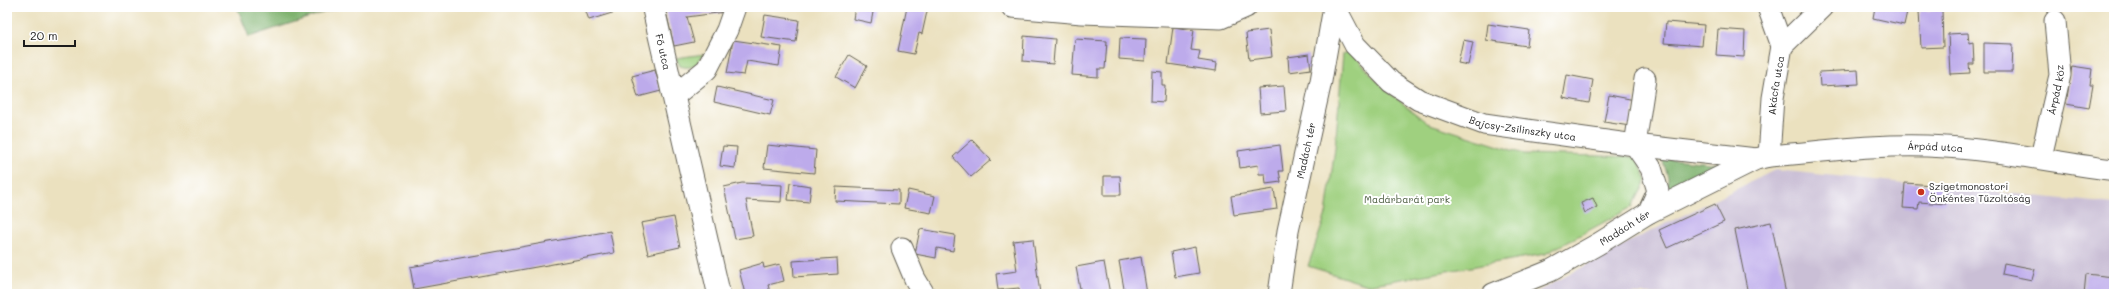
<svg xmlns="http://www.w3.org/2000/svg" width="2121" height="301" viewBox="0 0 2121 301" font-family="Mali,sans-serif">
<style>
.industrial{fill:#cabfd6}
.green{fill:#9fd07f;stroke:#5e764e}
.forest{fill:#7fb26e;stroke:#4e6745}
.building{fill:#bdabeb}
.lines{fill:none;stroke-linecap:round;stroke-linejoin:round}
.minor-casing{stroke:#646155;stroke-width:23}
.secondary-casing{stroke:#646155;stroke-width:24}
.minor{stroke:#fff;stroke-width:21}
.secondary{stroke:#fff;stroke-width:22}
.poi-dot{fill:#c8321e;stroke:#fff;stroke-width:1.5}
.labels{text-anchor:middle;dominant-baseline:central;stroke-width:4;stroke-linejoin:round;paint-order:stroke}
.street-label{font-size:10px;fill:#1c1c1c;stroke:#fff}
.poi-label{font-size:10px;fill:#1c1c1c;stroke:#fff;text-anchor:start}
.park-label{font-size:10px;fill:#4a5b3f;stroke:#fff}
</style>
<rect width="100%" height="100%" fill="#fff"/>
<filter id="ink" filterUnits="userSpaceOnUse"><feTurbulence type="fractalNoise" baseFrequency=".025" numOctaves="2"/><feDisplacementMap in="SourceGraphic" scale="8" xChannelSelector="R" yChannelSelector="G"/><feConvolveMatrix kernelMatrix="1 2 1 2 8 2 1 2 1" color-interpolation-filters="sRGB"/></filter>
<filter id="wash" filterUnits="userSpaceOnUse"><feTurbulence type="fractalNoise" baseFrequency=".012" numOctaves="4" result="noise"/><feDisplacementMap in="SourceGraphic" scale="16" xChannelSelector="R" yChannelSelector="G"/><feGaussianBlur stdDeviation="0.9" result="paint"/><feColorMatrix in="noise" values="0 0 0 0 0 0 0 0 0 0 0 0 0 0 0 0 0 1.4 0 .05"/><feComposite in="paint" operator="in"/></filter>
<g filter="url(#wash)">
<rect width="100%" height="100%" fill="#ebe1bf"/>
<path class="industrial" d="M1775,170L2114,204V294H1533L1629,242Z"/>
<g class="green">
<path d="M1349,50L1385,89L1427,123L1524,154L1636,157L1647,180L1632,207L1545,254L1367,285L1308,266L1326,214L1335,148L1343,54Z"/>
<path d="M704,54C697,64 693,70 680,66L676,58Z"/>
</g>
<g class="forest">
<path d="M237,7H341L249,37Z"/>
<path d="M1662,158L1720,164L1667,193L1668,177Z"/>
</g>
<g id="blocks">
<g class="building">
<path d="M592,7H632L589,20L585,9Z"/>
<path d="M665,7H726L725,12L687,17L694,42L674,46Z"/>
<path d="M855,7H874L871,23L853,19Z"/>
<path d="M907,7H928L922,34L919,33L914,54L898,51Z"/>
<path d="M1875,7H1908L1904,25L1873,18Z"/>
<path d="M1942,10L1943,47L1921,48L1919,11Z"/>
<path d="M765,15L799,20L796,42L761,37Z"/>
<path d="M1666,22L1704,25L1702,46L1664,43Z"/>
<path d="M1488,24L1529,30L1527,46L1486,40Z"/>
<path d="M1173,27L1194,30L1191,50L1200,51L1198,60L1217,63L1216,71L1168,64Z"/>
<path d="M1718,29L1745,31L1744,57L1716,55Z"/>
<path d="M1269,30L1272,57L1249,60L1246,33Z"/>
<path d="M1968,33L1969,43L1973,42L1974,64H1969L1970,73L1950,74L1948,34Z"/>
<path d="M1024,36L1055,39L1053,64L1023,61Z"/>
<path d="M1120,38L1146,39L1145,61L1119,59Z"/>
<path d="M1075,39L1107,41L1105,69H1098V77L1072,75Z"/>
<path d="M733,40L782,47L779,66L747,61L744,75L727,73Z"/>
<path d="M1463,40L1473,42L1468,65L1458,63Z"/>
<path d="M1984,43L2013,44L2012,72H1984Z"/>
<path d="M1309,54L1311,69L1289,72L1288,57Z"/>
<path d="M849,55L867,66L855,88L836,77Z"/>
<path d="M2072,66L2092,69L2090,85H2093L2089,108L2066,104Z"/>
<path d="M655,70L661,91L638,97L632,76Z"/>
<path d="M1858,70L1859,84L1820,86L1819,72Z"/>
<path d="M1152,71L1162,72V85H1165L1164,102L1151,101Z"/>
<path d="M1567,75L1593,80L1589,103L1563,98Z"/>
<path d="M1284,86L1286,111L1260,113L1258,88Z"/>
<path d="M717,87L774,100L770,115L714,102Z"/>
<path d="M1609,95L1635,100L1630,126L1604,122Z"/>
<path d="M972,140L991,160L971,177L953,157Z"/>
<path d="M767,145L816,150L814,173L764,168Z"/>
<path d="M1280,145L1283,171H1279L1281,182L1266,184L1265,174H1259L1258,165L1240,168L1238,151Z"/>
<path d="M723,146L737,147L735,168L720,166Z"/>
<path d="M1104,176H1120L1121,195H1104Z"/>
<path d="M742,183L782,185L781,202L746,200L753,236L735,239L724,187Z"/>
<path d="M790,183L811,186L809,202L788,200Z"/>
<path d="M1905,183L1947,186L1946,204L1919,202L1918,209L1903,208Z"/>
<path d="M836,187L899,190V204L835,201Z"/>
<path d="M1274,189L1277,209L1234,215L1231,196Z"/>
<path d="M908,190L935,196L931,213L904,208Z"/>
<path d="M1593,198L1597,207L1585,213L1581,203Z"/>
<path d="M1715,204L1724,222L1667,248L1659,230Z"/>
<path d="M674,217L680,247L648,254L641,223Z"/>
<path d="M1771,222L1786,294H1748L1735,230Z"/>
<path d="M920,229L955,235L953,251L937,248L936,258L915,254Z"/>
<path d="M610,231L614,253L414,289L410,267Z"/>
<path d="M1033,239L1040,294H1020L1019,288L998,290L996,274L1017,271L1013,241Z"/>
<path d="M1195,247L1199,273L1175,277L1171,252Z"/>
<path d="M1141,257L1147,294H1125L1119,261Z"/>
<path d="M837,258L838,274L794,277L793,261Z"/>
<path d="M1104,262L1110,294H1081L1076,267Z"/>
<path d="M763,263L764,268L780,264L784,281L768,285L770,292L745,294L739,270Z"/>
<path d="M2004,263L2035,269L2032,280L2002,274Z"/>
<path d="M2086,274L2114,277V294H2084Z"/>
</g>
</g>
</g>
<g filter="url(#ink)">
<use href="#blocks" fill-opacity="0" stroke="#646155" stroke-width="1"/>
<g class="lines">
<defs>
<g id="minor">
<path d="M1012,7L1082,13L1221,18L1246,7"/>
<path id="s1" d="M1335,7L1355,45L1391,82L1419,100L1484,124L1635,145L1756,159"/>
<path d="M1768,7L1782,46"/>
<path d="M1645,79L1635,145L1651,168L1658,191L1648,213"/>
<path d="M674,96L707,69L727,30L735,7"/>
<path id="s2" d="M1769,156L1773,98L1782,46L1822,7"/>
<path id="s3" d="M2041,157L2060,75L2055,21"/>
<path d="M902,248L915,279L924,294"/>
<path id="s4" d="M1279,294L1288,231L1321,81L1334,7"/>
<path id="s5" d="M1493,294L1550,271L1598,244L1648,213L1756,159L1769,156C1821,152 1875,144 1927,146C1990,148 2052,162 2114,170"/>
</g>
<g id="secondary">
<path id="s6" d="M653,7L719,294"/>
</g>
</defs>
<use href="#minor" class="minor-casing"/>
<use href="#secondary" class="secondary-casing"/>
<use href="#minor" class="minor"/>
<use href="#secondary" class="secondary"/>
</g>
</g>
<circle class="poi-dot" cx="1921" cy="192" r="4"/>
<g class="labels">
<g class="street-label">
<text stroke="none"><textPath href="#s6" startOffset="46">Fő utca</textPath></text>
<text stroke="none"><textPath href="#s2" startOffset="71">Akácfa utca</textPath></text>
<text stroke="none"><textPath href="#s3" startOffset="69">Árpád köz</textPath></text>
<text stroke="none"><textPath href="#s1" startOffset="236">Bajcsy-Zsilinszky utca</textPath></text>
<text stroke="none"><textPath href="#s5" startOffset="476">Árpád utca</textPath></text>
<text stroke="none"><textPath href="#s4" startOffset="146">Madách tér</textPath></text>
<text stroke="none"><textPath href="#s5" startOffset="148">Madách tér</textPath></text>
</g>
<g class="poi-label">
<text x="1929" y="186">Szigetmonostori<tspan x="1929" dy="12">Önkéntes Tűzoltóság</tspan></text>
</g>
<g class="park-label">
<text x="1407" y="199">Madárbarát park</text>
</g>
</g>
<rect width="2121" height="301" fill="none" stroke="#fff" stroke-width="24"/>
<path d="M24 40v6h51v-6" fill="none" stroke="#1c1c1c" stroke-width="2"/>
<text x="30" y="40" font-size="12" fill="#1c1c1c" stroke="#ffffff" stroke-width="3" paint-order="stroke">20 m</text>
</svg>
